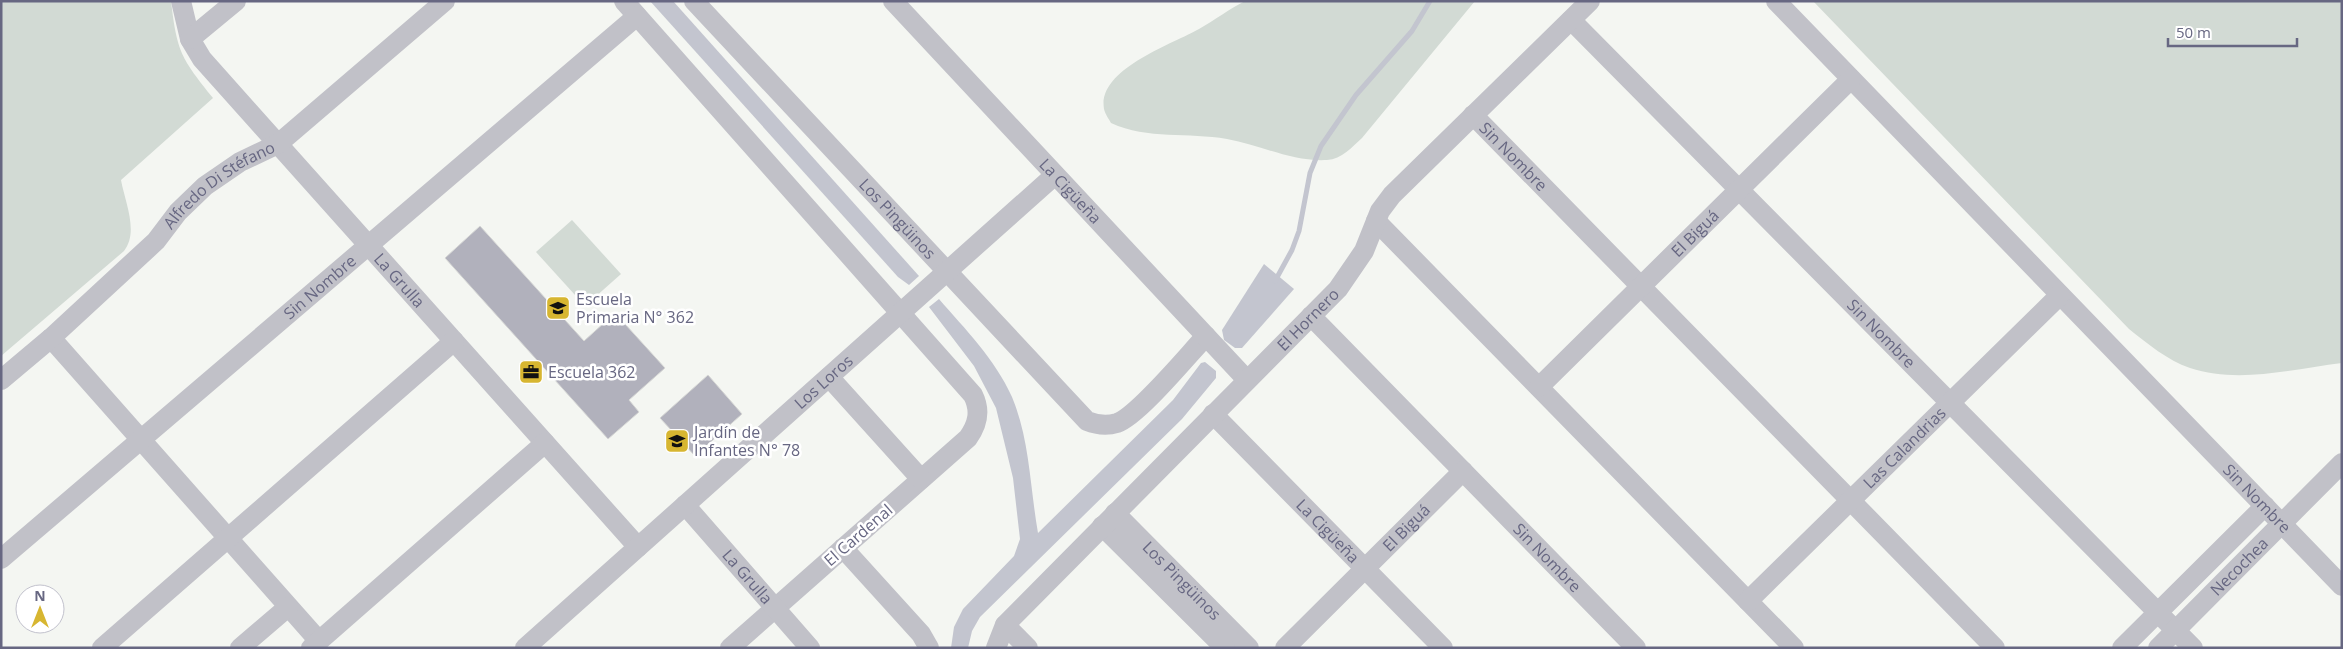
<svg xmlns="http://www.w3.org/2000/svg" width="2343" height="649" viewBox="0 0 2343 649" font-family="'Open Sans',sans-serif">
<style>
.green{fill:#d2dad4}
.water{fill:#c3c5cf}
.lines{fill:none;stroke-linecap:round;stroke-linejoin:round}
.stream{stroke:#c3c5cf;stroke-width:5}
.building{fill:#b1b1bc;stroke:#d6d7d5}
.street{stroke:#c1c1c8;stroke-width:20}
.labels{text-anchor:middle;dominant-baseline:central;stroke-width:5;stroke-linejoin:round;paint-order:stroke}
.street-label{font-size:16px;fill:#676782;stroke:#fff}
.poi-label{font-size:16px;fill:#676782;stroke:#fff;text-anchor:start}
</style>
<rect width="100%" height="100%" fill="#f4f6f2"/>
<g class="green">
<path d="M1,1H171C177,52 181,58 213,98L121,180C125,202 139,232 124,251L1,356Z"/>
<path d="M1245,1H1475L1362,138C1352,147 1342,159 1327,160C1292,162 1261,145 1227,139C1188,132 1148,140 1111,123C1109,119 1105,114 1104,109C1097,69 1173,44 1199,29C1215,20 1229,9 1245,1Z"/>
<path d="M1813,1H2342V363C2294,369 2238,384 2190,368C2167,360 2148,344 2129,329Z"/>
<path d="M572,220L621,274L585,306L536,252Z"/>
</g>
<g class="water">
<path d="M650,1H673L919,276L909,285L898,277Z"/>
<path d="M1264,264L1294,289L1242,348H1235L1224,340L1222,330Z"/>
<path d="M939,299C965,329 995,359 1012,397C1030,440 1030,488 1038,533L1173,400L1201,363L1205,362L1216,371V378L1182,419L980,617L972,631L968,648H951L954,627L963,609L1014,556L1020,539L1013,478L996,408L974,366L929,307Z"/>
</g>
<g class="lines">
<path class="stream" d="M1275,281L1292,250L1299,231L1310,173L1321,146L1356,95L1412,31L1430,1"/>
</g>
<g class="building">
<path d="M480,226L584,341L615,313L665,368L629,400L639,412L608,439L445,258Z"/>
<path d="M708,375L742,414L695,456L660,418Z"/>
</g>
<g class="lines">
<g class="street">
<path id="s1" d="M181,1L190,39L202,59L638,547"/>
<path d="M624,1L973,395C981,411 978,424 968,438L730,648"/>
<path id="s2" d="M694,1L1087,421C1097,425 1107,426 1117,423C1138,416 1188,355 1206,336"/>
<path id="s3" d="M893,1L1247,380"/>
<path id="s4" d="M1776,1L2342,586"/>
<path id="s5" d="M1571,20L2193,648"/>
<path d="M190,39L236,1"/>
<path id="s6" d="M1473,115L1995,648"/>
<path d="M1376,221L1794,648"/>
<path id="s7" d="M1311,316L1636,648"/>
<path d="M51,338L319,641"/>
<path d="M829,377L921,479"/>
<path id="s8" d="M1,380L51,338L156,241L178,212L205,186L240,162L278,144L445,1"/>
<path id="s9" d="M1539,387L1851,79"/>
<path id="s10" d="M1213,414L1443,648"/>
<path id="s11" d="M685,505L810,648"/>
<path id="s12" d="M1115,513L1249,648"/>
<path d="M1102,526L1225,648"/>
<path d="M843,548L921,634L929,648"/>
<path id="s13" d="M1,559L637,16"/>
<path id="s14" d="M1748,601L2060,295"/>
<path d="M1005,625L1028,648"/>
<path d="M102,648L454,341"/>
<path d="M240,648L288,607"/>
<path d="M311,648L545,443"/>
<path id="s15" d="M525,648L1055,175"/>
<path id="s16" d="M996,648L1005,625L1338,289L1364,251L1380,211L1392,195L1590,1"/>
<path id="s17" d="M1285,648L1463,471"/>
<path d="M2122,648L2265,506"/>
<path id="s18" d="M2158,648L2342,463"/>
</g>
</g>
<defs>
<symbol id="school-square" viewBox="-11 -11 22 22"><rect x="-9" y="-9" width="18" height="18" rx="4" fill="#d7b631" stroke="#fff"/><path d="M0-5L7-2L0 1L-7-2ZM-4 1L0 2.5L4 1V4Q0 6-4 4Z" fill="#111"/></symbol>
<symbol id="office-square" viewBox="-11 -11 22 22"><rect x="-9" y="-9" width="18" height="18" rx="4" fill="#d7b631" stroke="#fff"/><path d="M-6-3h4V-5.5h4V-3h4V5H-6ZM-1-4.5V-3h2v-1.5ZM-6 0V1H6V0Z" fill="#111"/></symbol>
</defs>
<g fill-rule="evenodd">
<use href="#school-square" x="544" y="294" width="28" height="28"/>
<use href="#office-square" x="517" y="358" width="28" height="28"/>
<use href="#school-square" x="663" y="427" width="28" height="28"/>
</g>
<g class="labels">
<g class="street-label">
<text stroke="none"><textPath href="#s6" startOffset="58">Sin Nombre</textPath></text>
<text stroke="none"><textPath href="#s8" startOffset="294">Alfredo Di Stéfano</textPath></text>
<text stroke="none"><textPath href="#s3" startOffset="260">La Cigüeña</textPath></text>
<text stroke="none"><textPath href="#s2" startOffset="298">Los Pingüinos</textPath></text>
<text stroke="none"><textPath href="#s9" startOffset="219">El Biguá</textPath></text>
<text stroke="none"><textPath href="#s1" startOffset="359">La Grulla</textPath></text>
<text stroke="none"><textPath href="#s13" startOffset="419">Sin Nombre</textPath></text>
<text stroke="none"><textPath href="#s16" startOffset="455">El Hornero</textPath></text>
<text stroke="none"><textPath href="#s5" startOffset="441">Sin Nombre</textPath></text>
<text stroke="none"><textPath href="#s15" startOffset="400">Los Loros</textPath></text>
<text stroke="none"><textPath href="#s14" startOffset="219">Las Calandrias</textPath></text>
<text stroke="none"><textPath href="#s4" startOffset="692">Sin Nombre</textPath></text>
<text stroke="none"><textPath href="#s17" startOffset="171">El Biguá</textPath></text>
<text stroke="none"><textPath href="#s10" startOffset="164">La Cigüeña</textPath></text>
<text transform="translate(858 535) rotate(-41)">El Cardenal</text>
<text stroke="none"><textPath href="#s7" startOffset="338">Sin Nombre</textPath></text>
<text stroke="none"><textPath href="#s18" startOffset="115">Necochea</textPath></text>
<text stroke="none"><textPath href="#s11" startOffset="95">La Grulla</textPath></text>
<text stroke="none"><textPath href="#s12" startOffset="95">Los Pingüinos</textPath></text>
</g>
<g class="poi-label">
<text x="576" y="299">Escuela<tspan x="576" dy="18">Primaria N° 362</tspan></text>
<text x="548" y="372">Escuela 362</text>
<text x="694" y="432">Jardín de<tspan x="694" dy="18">Infantes N° 78</tspan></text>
</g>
</g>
<rect width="2343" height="649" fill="none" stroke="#676782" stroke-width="5"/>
<g transform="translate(40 609)"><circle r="24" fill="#ffffff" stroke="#c2c2cd"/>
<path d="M0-4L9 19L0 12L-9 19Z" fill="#d7b631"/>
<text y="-8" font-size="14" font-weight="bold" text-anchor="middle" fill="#676782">N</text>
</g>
<path d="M2168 38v8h129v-8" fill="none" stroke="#676782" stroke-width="2.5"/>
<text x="2176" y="38" font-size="15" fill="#676782" stroke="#ffffff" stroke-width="4" paint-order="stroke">50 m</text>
</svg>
